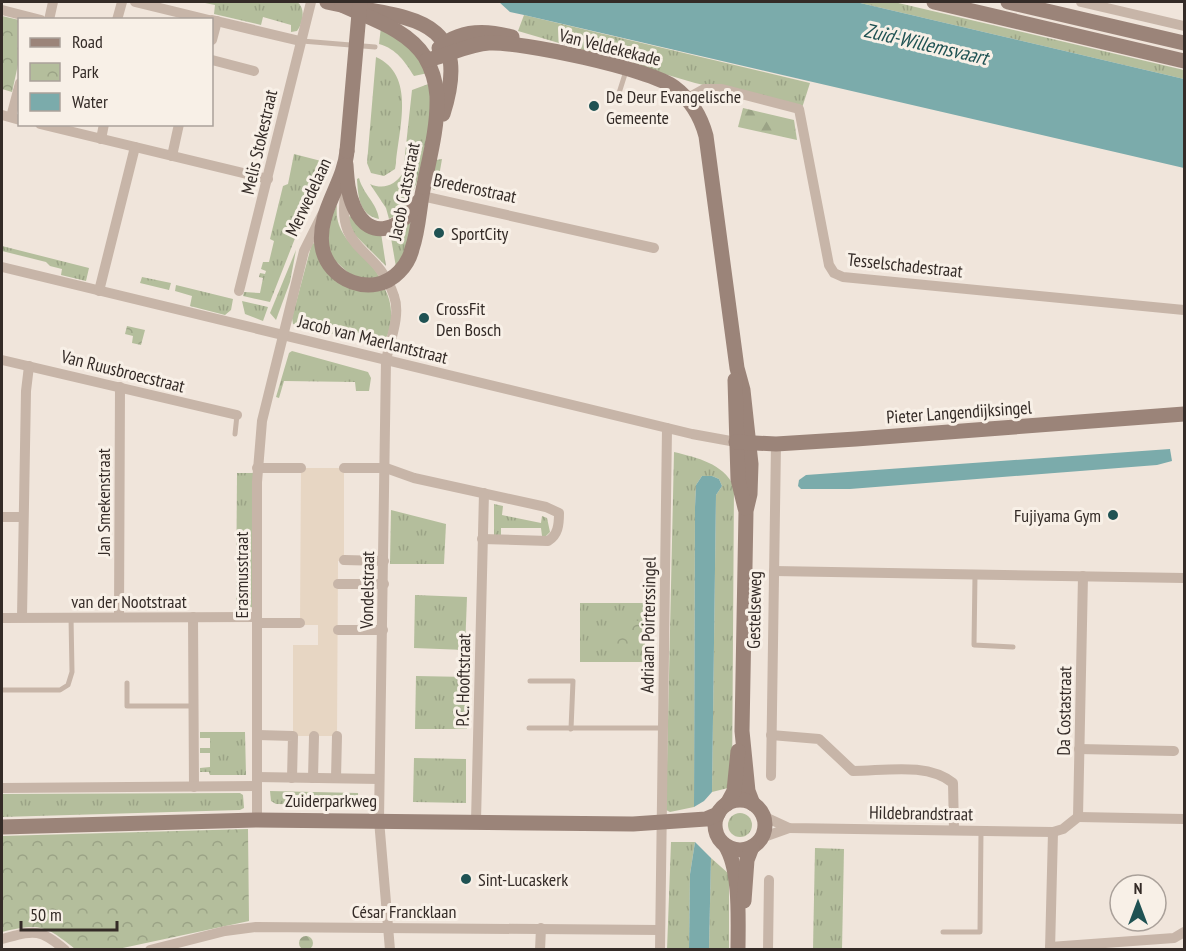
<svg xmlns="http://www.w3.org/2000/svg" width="1186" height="951" viewBox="0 0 1186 951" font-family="'PT Sans Narrow',sans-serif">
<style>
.grass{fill:url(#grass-tufts)}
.forest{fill:url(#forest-firs)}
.park{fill:url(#park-crowns)}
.plaza{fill:#e7d6c3}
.water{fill:#7babab}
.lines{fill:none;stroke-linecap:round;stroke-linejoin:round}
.lane{stroke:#c7b5a8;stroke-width:5}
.street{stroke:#c7b5a8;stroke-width:10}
.secondary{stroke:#9b8479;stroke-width:15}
.secondary-bridge{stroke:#9b8479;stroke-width:15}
.poi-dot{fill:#1f5253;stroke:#f8f0e7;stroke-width:2}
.labels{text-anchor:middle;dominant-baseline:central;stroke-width:6;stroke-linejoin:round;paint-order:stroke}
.street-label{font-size:18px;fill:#342b27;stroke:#f8f0e7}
.poi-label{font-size:18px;fill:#342b27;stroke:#f8f0e7;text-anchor:start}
.water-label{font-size:20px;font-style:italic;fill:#1f5253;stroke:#f8f0e7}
</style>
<defs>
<pattern id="grass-tufts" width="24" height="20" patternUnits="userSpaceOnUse" patternTransform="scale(1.5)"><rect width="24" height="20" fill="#b4be9c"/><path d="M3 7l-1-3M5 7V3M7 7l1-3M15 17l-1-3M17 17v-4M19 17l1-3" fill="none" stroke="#9ba386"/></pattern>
<pattern id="forest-firs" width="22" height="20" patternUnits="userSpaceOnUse" patternTransform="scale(1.5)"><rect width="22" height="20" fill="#b4be9c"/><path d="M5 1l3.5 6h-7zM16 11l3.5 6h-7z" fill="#9ba386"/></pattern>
<pattern id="park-crowns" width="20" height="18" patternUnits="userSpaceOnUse" patternTransform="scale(1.5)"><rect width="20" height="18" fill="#b4be9c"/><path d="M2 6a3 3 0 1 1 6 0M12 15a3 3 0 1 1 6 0" fill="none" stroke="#9ba386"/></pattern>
</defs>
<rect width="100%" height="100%" fill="#f0e5db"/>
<g class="grass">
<path d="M200,2H297C306,8 303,23 297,31L291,32V25L263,17L261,25L214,14L215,5Z"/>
<path d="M856,2H894L1184,70V79Z"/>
<path d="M524,15L810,83L802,108L695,83L518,31Z"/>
<path d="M381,27L407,42L428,73L414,76C405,62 397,49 379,44Z"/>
<path d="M376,57C416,75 399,128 396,163L395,169L384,176L371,173L367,163Z"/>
<path d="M431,83C432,125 425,173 404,211L389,219L386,208L370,184C384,190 395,185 403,173L412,90Z"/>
<path d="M294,154L325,162L270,302L243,296L244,292L260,293L263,278L259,277L260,273L265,274L266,271L261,269L263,262H269L274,241L270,239L283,186L288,184Z"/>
<path d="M442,159L437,188L434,190L430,186L436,160Z"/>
<path d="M359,178C363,194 377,203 379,219C359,215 358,196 357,179Z"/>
<path d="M337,205C333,240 365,251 380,278H354L330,256L327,225Z"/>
<path d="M352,216L381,233L386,266L354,234L347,217Z"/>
<path d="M409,223L415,224L406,250L396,267L390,232Z"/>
<path d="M312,243L317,244L321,263L384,288C394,303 394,331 381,346L366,343L367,335L336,328L333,334L293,324L292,318Z"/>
<path d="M2,246L89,268L86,281L61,275L62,269L50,266L46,262L2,251Z"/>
<path d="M296,250L290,282L276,320L270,313Z"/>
<path d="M142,277L171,283L169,290L140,283Z"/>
<path d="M176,285L233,299L231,310L225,315L190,306L192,296L175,291Z"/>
<path d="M242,301L268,307L263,321L245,314Z"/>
<path d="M292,351L368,372L371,378L369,391H356L355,382L284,381L279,398L276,397L289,353Z"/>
<path d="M674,452C698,458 722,463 734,486L732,787L712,792L716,495L722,486L719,479L712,476H702L696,485L695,507L694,807L670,812L666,810Z"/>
<path d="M237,473H257L256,607L236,608Z"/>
<path d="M494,504L503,506L502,515L541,523L542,516L547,518L550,532L546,536H542L541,528H501V536H494Z"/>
<path d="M391,510L446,524L444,564H390Z"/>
<path d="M415,595L467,597L465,650L414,648Z"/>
<rect x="580" y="603" width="65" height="59"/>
<path d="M416,676L468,677L467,729H415Z"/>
<path d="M200,732H245L246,775H210L209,772H200V768L210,767V753H200V748H210V738H200Z"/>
<path d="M414,758L466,759V803L413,802Z"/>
<path d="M270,791L358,793V805L276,804L271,801Z"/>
<path d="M240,793L243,795L244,808L240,810L2,817V794Z"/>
<circle cx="740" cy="825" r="12"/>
<path d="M671,842H695L690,874L689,949L667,950Z"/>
<path d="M815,848L844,849L842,949H813Z"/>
<path d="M711,858L729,874V949L709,950Z"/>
</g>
<g class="forest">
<path d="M743,108L794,120L797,140L738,127Z"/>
<circle cx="306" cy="943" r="7"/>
</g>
<g class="park">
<path d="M2,16L19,20V60L12,92L2,89Z"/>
<path d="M127,326L145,330L141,345L132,343L133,336L125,334Z"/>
<path d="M614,620L640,621V647H613Z"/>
<path d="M248,829L249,921L118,949H75C45,925 40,923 2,932V836Z"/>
</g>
<path class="plaza" d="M301,468H344V560L338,561L337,736H293V645H318V625H300Z"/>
<g class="water">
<path d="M499,2H856L1184,79V168L524,15L510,12Z"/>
<path d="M1170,449L1172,461L1157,465L850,489H801L798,486L799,480L806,475Z"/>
<path d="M702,476H712L719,479L722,486L716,495L712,792L704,801L694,807L695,507L696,485Z"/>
<path d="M695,842L711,858L709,949H689L690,874Z"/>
</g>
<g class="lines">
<g class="lane">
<path d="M302,41L375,47"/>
<path d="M619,93L626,71"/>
<path d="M235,434L237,415"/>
<path d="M975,575L974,645L1013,647"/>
<path d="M530,681H573L571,729"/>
<path d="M127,683V706H194"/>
<path d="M2,690H60L68,685L72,672L71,617"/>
<path d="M529,728H663"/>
<path d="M943,932H980L981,831"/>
</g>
<g class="street">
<path d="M135,2L209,20"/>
<path d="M1081,2L1184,26"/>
<path d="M2,10L41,20"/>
<path d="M49,20L53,2"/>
<path d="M117,20L122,2"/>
<path d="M212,20L300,41"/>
<path d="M212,40L217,21"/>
<path d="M212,60L254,71"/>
<path d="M686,99L704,89H722L799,109L829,265L834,273L843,277L1184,310"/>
<path d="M2,115L20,120"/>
<path d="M11,117L20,83"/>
<path d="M40,124L268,179"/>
<path d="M101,139L104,124"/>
<path d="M172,156L179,124"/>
<path d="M346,189C334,254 377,244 394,296C401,315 390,341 386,360L379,820L390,950"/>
<path d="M422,196L654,248"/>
<path d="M2,267L692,434L736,442"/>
<path d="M99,291L135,147"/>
<path d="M239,291L311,2"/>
<path d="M2,360L237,415"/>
<path d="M257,468H301"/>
<path d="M344,468H386L414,478L546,507L559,513C559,525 558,535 548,541L482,539"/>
<path d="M2,517H23"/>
<path d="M344,560L384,561"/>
<path d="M774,571L1184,578"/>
<path d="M338,584H384"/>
<path d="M22,617L26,391L29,366"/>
<path d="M119,617L120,387"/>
<path d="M193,617L194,787"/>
<path d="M2,618L257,617"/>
<path d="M257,623H300"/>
<path d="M338,630H383"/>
<path d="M258,735L293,736L292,778"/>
<path d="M771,735L819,739L853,771C884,771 927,762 953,783L954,830"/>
<path d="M1079,749L1174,751"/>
<path d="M771,776L776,444"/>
<path d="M257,777L379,779"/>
<path d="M313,778L314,736"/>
<path d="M336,778L337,736"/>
<path d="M2,788L257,786"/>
<path d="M763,816L789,828L1053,832L1063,829L1078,817L1083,576"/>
<path d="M1078,817L1184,819"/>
<path d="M257,820V482L262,421L304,251L322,215"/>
<path d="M476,821L484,493"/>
<path d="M761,838L789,828"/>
<path d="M2,939C33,931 39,927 65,950"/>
<path d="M1050,947L1174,938L1184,932"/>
<path d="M150,950L225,931L256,927L660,930"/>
<path d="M540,950L541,928"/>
<path d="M660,950L667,428"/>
<path d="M768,950L769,880"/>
<path d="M1050,950L1053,832"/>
</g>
<g class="secondary">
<path d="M327,2C400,19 476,10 443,114"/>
<path d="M934,2L1184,61"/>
<path d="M1008,2L1184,43"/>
<path d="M342,5C371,19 407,29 425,57C432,69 436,83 437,96C438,130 428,163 422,195C419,213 418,232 412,249C410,258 405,266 399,272C373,299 327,281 322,246C317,212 344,184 347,151"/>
<path d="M439,48C460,29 487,30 512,37"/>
<path d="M427,60C448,56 468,44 489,43C520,41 650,69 674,87C690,99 701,117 706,136L737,368L743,390L751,464L750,494L746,511L742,731L748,791L753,804"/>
<path d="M346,165C347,180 348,194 354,207C371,245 402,227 419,201"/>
<path d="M735,380L738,479L745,508"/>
<path d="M736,442L776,444L856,439L1184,414"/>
<circle cx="740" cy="825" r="25"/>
<path d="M727,804L734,791L738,751"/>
<path d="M2,827L257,820L633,824L706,819L718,814"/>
<path d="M725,845C741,870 738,920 738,950"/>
<path d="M744,901L747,860L752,847"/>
</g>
<path class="secondary-bridge" d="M347,151L360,2"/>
</g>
<g class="poi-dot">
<circle cx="594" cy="106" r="6"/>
<circle cx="439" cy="233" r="6"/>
<circle cx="424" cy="318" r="6"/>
<circle cx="1113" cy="515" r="6"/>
<circle cx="466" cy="879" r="6"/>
</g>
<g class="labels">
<g class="street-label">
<text transform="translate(610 47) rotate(14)">Van Veldekekade</text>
<text transform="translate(259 142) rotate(-77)">Melis Stokestraat</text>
<text transform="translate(475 188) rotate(12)">Brederostraat</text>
<text transform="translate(404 191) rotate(-79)">Jacob Catsstraat</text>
<text transform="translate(308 197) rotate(-65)">Merwedelaan</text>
<text transform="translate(905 265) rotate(6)">Tesselschadestraat</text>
<text transform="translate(373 339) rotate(14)">Jacob van Maerlantstraat</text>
<text transform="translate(123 371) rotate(14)">Van Ruusbroecstraat</text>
<text transform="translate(959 412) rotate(-4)">Pieter Langendijksingel</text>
<text transform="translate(103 502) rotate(-90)">Jan Smekenstraat</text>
<text transform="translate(241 575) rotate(-90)">Erasmusstraat</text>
<text transform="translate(367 590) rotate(-89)">Vondelstraat</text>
<text x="129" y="601">van der Nootstraat</text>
<text transform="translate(754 610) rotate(-89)">Gestelseweg</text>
<text transform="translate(648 625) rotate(-89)">Adriaan Poirterssingel</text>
<text transform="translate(463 680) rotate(-89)">P.C. Hooftstraat</text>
<text transform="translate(1064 711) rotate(-89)">Da Costastraat</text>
<text x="331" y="800">Zuiderparkweg</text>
<text transform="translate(921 813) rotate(1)">Hildebrandstraat</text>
<text x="404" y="911">César Francklaan</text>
</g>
<g class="poi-label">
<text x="606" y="96">De Deur Evangelische<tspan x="606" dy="21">Gemeente</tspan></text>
<text x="451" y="233">SportCity</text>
<text x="436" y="308">CrossFit<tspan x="436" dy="21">Den Bosch</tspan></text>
<text x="1101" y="515" text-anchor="end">Fujiyama Gym</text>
<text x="478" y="879">Sint-Lucaskerk</text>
</g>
<g class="water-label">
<text transform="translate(926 44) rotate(13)">Zuid-Willemsvaart</text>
</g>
</g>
<rect width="1186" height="951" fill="none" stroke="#342b27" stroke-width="6"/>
<rect x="18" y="18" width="195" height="108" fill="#f8f0e7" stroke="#aaa19a" stroke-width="1.5"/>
<rect x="30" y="38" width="30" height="9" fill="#9b8479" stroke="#aaa19a" stroke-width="1.5"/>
<text x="72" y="48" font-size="18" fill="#342b27">Road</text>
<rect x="30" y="63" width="30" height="18" fill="url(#park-crowns)" stroke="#aaa19a" stroke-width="1.5"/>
<text x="72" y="78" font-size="18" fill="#342b27">Park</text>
<rect x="30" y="93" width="30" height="18" fill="#7babab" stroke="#aaa19a" stroke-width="1.5"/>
<text x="72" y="108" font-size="18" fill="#342b27">Water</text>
<g transform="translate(1138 903)"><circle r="28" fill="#f8f0e7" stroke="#aaa19a" stroke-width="1.5"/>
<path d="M0-4.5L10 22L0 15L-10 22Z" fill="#1f5253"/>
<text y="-9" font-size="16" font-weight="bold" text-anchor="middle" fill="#342b27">N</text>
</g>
<path d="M21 921v9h96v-9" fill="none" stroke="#342b27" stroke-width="3"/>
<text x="30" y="921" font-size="18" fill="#342b27" stroke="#f8f0e7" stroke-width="4.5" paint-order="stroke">50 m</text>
</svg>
